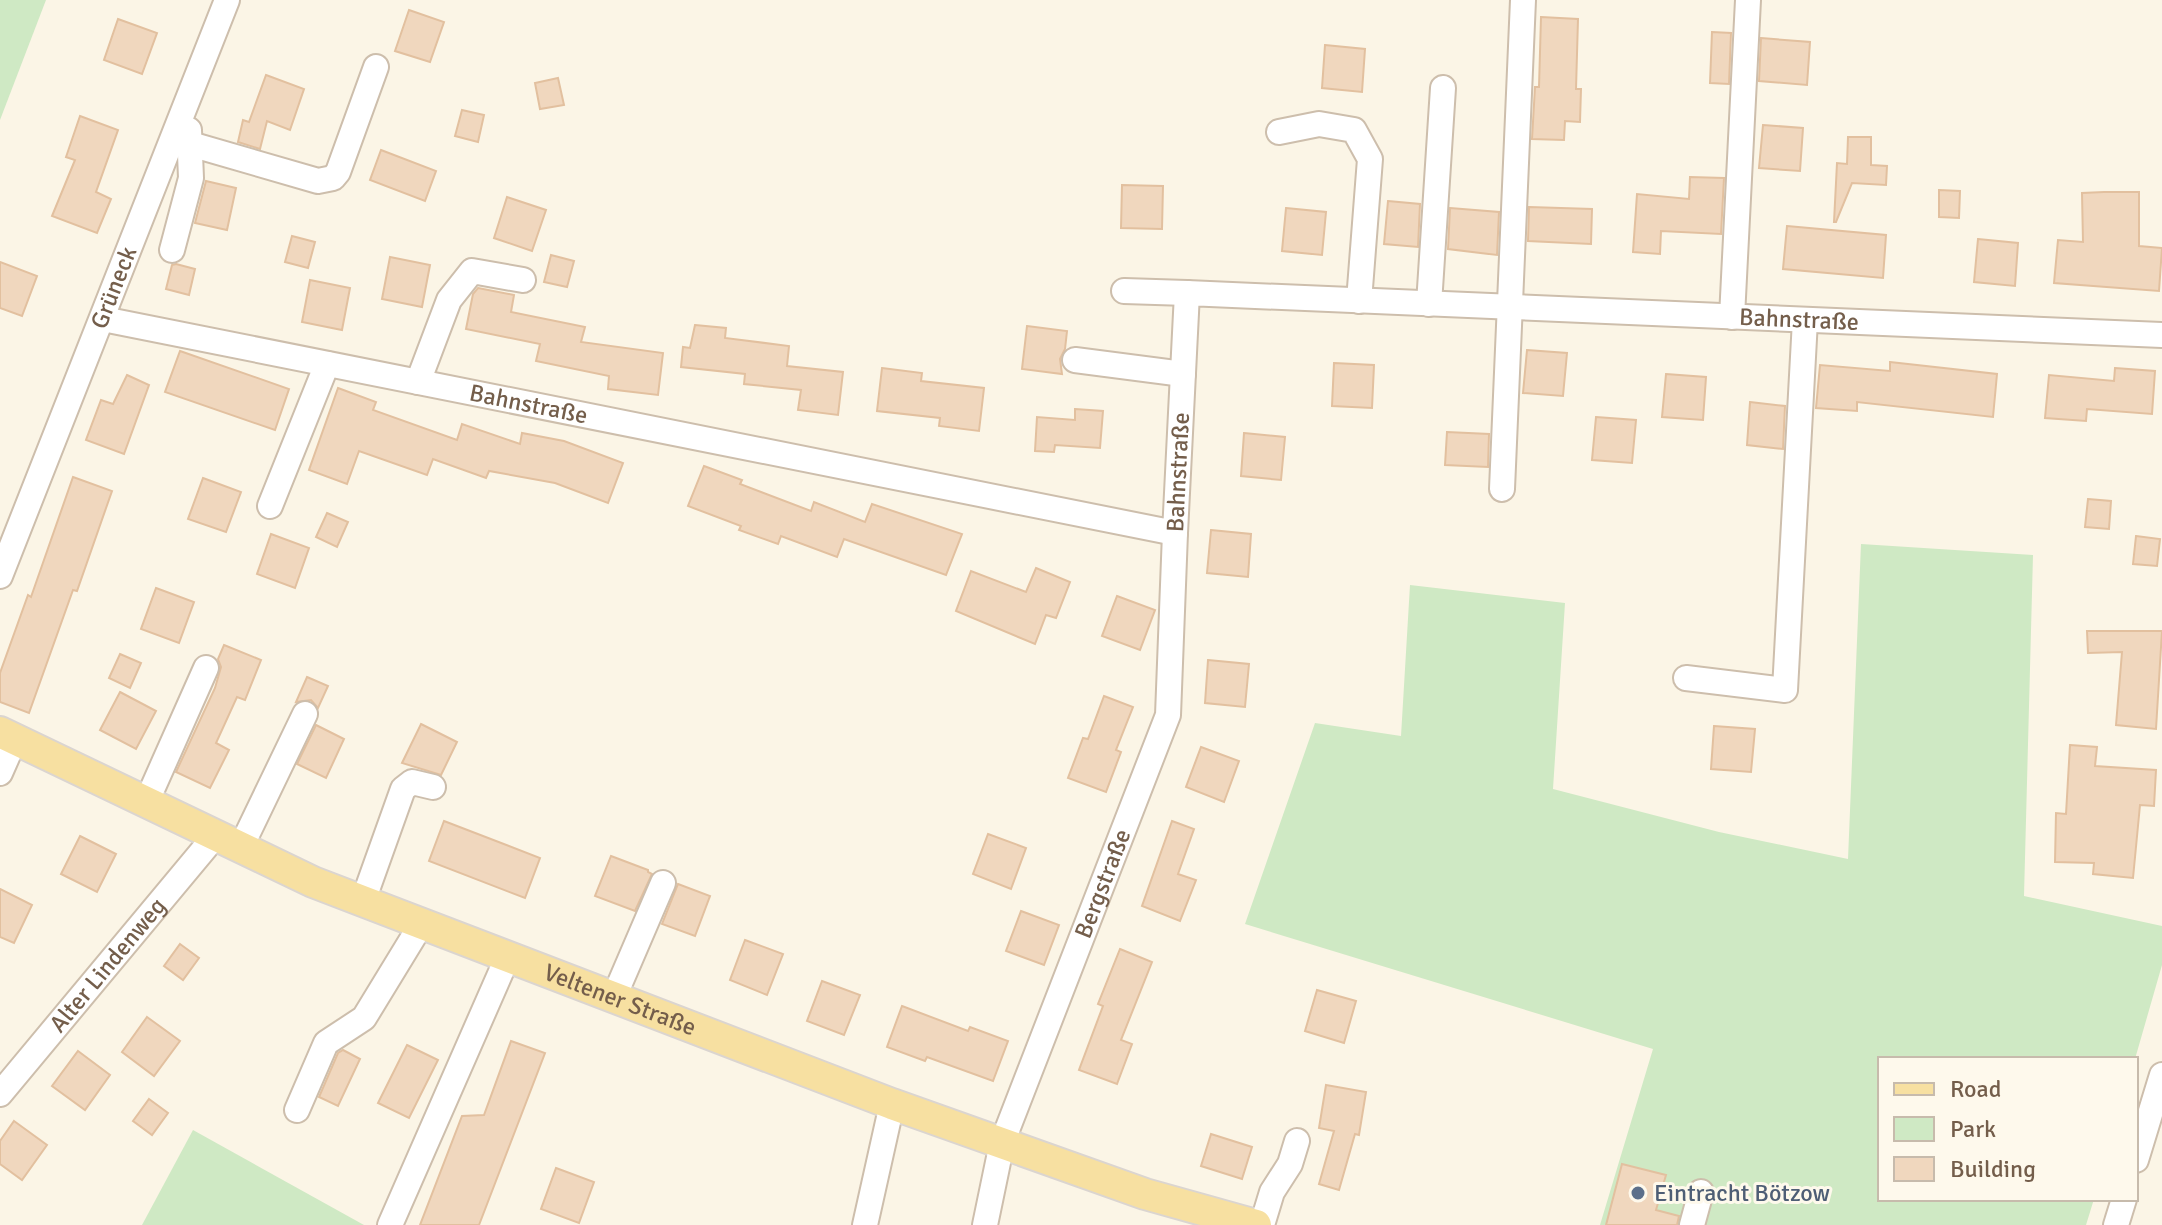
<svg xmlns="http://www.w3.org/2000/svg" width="2162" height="1225" viewBox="0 0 2162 1225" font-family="Signika,sans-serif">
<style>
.green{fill:#cfe9c4}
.building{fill:#f0d7be;stroke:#e2c09f;stroke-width:2}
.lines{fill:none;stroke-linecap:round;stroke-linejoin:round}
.minor-casing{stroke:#cdbeac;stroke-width:28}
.major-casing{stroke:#dbd5d0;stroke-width:34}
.minor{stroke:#fff;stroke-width:24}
.major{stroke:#f7e0a1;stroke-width:30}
.service-dot{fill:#5c6f8a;stroke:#fef9ec;stroke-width:3}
.labels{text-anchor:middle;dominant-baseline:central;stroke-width:6;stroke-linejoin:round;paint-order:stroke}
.street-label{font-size:24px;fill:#745e4b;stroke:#fef9ec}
.service-label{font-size:24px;fill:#4e5e75;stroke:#fef9ec;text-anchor:start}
</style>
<rect width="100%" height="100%" fill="#fbf5e6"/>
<g class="green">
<path d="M0,0H46L0,120Z"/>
<path d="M1861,544L2033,555L2024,896L2162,926V965L2135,1059H1880V1199H2094L2086,1225H1600L1653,1049L1245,924L1315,723L1401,736L1410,585L1565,603L1553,789L1719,832L1848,859Z"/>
<path d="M193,1130L364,1225H142Z"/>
</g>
<g class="building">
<path d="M409,10L444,22L430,62L395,51Z"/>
<path d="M1541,17L1578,19L1576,89H1581L1580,122L1565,121L1564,140L1532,139L1535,87H1539Z"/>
<path d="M118,19L157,33L142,74L104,60Z"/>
<path d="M1712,32L1731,33L1729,84L1710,83Z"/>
<path d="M1761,38L1810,42L1807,85L1759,81Z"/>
<path d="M1325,45L1365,49L1362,92L1322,88Z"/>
<path d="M266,75L304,89L290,130L267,121L260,149L238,142L243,120L249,122Z"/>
<path d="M558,78L564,105L540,109L535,83Z"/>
<path d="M462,110L484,115L478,142L455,136Z"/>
<path d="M80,116L118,130L96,192L111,199L97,233L52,216L75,160L66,157Z"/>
<path d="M1763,125L1803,128L1800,171L1759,168Z"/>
<path d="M1848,137H1871V165L1887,166L1886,185L1852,183L1836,222H1834L1837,163L1847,164Z"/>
<path d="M381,150L436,171L425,201L370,180Z"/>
<path d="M1690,177L1724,178L1721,234L1661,231L1660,254L1633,252L1637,194L1689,199Z"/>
<path d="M206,181L236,188L227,230L195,223Z"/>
<path d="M1122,185L1163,186L1162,229L1121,228Z"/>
<path d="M1939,190L1960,191L1959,218L1939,217Z"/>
<path d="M2104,192H2139V246L2162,248L2159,291L2054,283L2058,240L2083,242L2082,193Z"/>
<path d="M507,197L546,210L532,251L494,238Z"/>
<path d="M1388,201L1420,204L1418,247L1384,244Z"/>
<path d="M1529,207L1592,209L1591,244L1528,241Z"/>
<path d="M1286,208L1326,212L1322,255L1282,251Z"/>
<path d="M1450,208L1499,212L1497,255L1448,249Z"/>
<path d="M1787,226L1886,235L1883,278L1783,269Z"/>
<path d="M292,236L315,242L308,268L285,262Z"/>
<path d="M1978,239L2018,243L2015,286L1974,282Z"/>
<path d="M551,255L574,261L567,287L544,282Z"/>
<path d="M390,257L430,265L422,307L382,299Z"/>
<path d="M0,262L37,276L22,316L0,308Z"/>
<path d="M176,264L195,269L189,295L166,289L172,265Z"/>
<path d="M310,280L350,288L342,330L302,322Z"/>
<path d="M478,288L514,295L511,312L585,327L581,342L663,353L658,395L608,389L609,376L536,361L540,344L466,329L473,294Z"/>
<path d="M695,325L726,328L725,338L789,346L787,366L843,372L838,415L798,410L801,390L744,384L745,374L681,367L683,347L690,348Z"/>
<path d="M1027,326L1067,331L1065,349L1060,359L1062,374L1022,369Z"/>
<path d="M1527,350L1567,353L1563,396L1523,393Z"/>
<path d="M180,351L289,389L275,430L165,392Z"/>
<path d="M1890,362L1997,374L1993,417L1857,402V411L1816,408L1820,365L1890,371Z"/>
<path d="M1334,363L1374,365L1372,408L1332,406Z"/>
<path d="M882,368L922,373L921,381L984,388L979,431L939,426L940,418L877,411Z"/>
<path d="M2115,368L2155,371L2152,414L2087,409L2086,421L2045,418L2049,375L2114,381Z"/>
<path d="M1666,374L1706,377L1703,420L1662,417Z"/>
<path d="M127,375L149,385L124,454L86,440L101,400L113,404Z"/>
<path d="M338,388L376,402L373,410L457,440L462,424L520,444L522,433L564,441L623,463L608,503L555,483L489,471L486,478L433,459L427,475L359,451L347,484L309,470Z"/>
<path d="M1750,402L1785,406L1783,449L1747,445Z"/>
<path d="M1075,409L1103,411L1100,448L1055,445L1054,452L1035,451L1037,417L1075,420Z"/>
<path d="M1596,417L1636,420L1632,463L1592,460Z"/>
<path d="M1447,432L1489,434L1488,467L1445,465Z"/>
<path d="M1244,433L1285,437L1281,480L1241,476Z"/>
<path d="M704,466L742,480L740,484L811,511L814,502L865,522L872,504L962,534L946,575L844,539L837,557L781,536L778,544L739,530L741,526L688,506Z"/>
<path d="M73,477L112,491L77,591L73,590L29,713L0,702V673L28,595L31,597Z"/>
<path d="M203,478L241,492L226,532L188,519Z"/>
<path d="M2088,499L2111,501L2109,529L2085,527Z"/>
<path d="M327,513L348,522L337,547L316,537Z"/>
<path d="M1211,530L1251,534L1248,577L1207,573Z"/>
<path d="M271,534L309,548L295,588L257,574Z"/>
<path d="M2136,536L2160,539L2157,566L2133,564Z"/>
<path d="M1036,568L1070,582L1056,618L1046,615L1035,644L956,611L971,571L1026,592Z"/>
<path d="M156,588L194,602L179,643L141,629Z"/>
<path d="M1117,596L1155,610L1140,650L1102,636Z"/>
<path d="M2087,631H2162L2156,729L2116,725L2122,652L2088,653Z"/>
<path d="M224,645L261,660L245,700L237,697L216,743L229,750L210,788L176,772L215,688L221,667L218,659Z"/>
<path d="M120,654L141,663L130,688L109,678Z"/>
<path d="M1208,660L1249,664L1245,707L1205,703Z"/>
<path d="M307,677L328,686L318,708L311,700L296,702Z"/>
<path d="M120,692L156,711L136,749L100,730Z"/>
<path d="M1104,696L1133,707L1116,750L1121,752L1106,792L1068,778L1083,738L1088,739Z"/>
<path d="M421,724L457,742L441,775L402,763Z"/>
<path d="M316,725L344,739L326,778L297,764Z"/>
<path d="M1714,726L1755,729L1751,772L1711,769Z"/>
<path d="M2070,745L2097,747L2095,766L2156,770L2154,806L2140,805L2133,878L2093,874L2094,863L2055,862L2056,813L2066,814Z"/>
<path d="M1201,747L1239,761L1224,802L1186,787Z"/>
<path d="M444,821L540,858L525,898L429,861Z"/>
<path d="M1172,821L1194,829L1178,874L1196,880L1180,921L1142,906Z"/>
<path d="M988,834L1026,848L1011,889L973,874Z"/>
<path d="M80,836L116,854L97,892L61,874Z"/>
<path d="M611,856L648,870V872L652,874L635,911L595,896Z"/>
<path d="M678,884L710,896L695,936L662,924Z"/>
<path d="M0,889L32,905L14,943L0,937Z"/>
<path d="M1021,911L1059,925L1044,965L1006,951Z"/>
<path d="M745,940L783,954L767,995L730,980Z"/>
<path d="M180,944L199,958L183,980L164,966Z"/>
<path d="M1120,949L1152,962L1121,1040L1132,1044L1117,1084L1079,1070L1103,1006L1098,1004Z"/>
<path d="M822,981L860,995L844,1035L807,1021Z"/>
<path d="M1317,990L1356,1001L1344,1043L1305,1031Z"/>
<path d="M902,1006L968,1031L970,1027L1008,1041L993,1081L927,1057L925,1061L887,1047Z"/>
<path d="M147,1017L180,1041L154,1076L122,1052Z"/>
<path d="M511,1041L545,1053L479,1225H420L462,1116L484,1115Z"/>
<path d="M407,1045L438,1060L409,1118L378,1103Z"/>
<path d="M343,1050L360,1059L338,1106L319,1097L338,1053Z"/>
<path d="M78,1051L110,1075L85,1110L52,1086Z"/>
<path d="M1326,1085L1366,1092L1359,1135L1355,1134L1339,1190L1319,1184L1334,1131L1319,1128Z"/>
<path d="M149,1099L168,1113L152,1135L133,1121Z"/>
<path d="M14,1121L47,1145L22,1180L0,1164V1141Z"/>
<path d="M1211,1134L1252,1147L1242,1179L1201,1166Z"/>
<path d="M1622,1164L1666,1175L1656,1210L1679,1216L1677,1225H1606Z"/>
<path d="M556,1168L594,1182L579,1223L541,1209Z"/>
</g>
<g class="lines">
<defs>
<g id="minor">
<path d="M1279,132L1319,124L1354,130L1370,159L1359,301"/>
<path d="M173,139L318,181L333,178L338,172L376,67"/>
<path d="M172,250L191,178L189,130"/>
<path d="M1124,291L1187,293"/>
<path d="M1429,304L1443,88"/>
<path d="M1732,317L1748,0"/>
<path id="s1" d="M103,319L1175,533L1187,293L2162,335"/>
<path d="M1075,360L1183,374"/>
<path d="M418,382L449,300L472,271L523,280"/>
<path d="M1502,489L1523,0"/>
<path d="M270,506L327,364"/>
<path id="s2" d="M0,576L227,0"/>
<path d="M1686,678L1785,690L1805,320"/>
<path d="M0,773L15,739"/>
<path d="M146,803L206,668"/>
<path d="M241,847L305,714"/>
<path d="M363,901L403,789L412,782L433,787"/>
<path d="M614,997L663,883"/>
<path id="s3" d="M0,1094L215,836"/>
<path d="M297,1110L326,1043L364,1018L422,923"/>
<path d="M2136,1160L2162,1075"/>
<path d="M390,1225L508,956"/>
<path d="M865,1225L892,1104"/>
<path id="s4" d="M985,1225L1002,1143L1168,715L1175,533"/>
<path d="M1262,1225L1272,1192L1290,1164L1297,1141"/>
<path d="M1692,1225L1701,1192"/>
<path d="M2116,1225L2124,1199"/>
</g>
<g id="major">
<path id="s5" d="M0,732L313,882L892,1104L1145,1194L1256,1225"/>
</g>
</defs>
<use href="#minor" class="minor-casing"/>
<use href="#major" class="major-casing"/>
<use href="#minor" class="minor"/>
<use href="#major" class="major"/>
</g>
<circle class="service-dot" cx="1638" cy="1193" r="8"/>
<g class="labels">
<g class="street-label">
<text stroke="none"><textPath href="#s2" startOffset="310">Grüneck</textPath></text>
<text stroke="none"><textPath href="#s1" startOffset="1946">Bahnstraße</textPath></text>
<text stroke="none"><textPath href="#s1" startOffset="434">Bahnstraße</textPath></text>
<text stroke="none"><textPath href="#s1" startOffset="1154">Bahnstraße</textPath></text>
<text stroke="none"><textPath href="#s4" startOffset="362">Bergstraße</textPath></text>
<text stroke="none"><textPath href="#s3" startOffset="168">Alter Lindenweg</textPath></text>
<text stroke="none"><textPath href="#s5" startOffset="676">Veltener Straße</textPath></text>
</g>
<g class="service-label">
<text x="1654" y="1193">Eintracht Bötzow</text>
</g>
</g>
<rect x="1878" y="1057" width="260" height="144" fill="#fef9ec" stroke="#c7bbac" stroke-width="2"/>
<rect x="1894" y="1083" width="40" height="12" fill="#f7e0a1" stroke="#c7bbac" stroke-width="2"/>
<text x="1950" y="1097" font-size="24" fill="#745e4b">Road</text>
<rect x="1894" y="1117" width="40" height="24" fill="#cfe9c4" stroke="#c7bbac" stroke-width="2"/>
<text x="1950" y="1137" font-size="24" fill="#745e4b">Park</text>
<rect x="1894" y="1157" width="40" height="24" fill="#f0d7be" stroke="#c7bbac" stroke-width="2"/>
<text x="1950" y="1177" font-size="24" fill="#745e4b">Building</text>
</svg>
